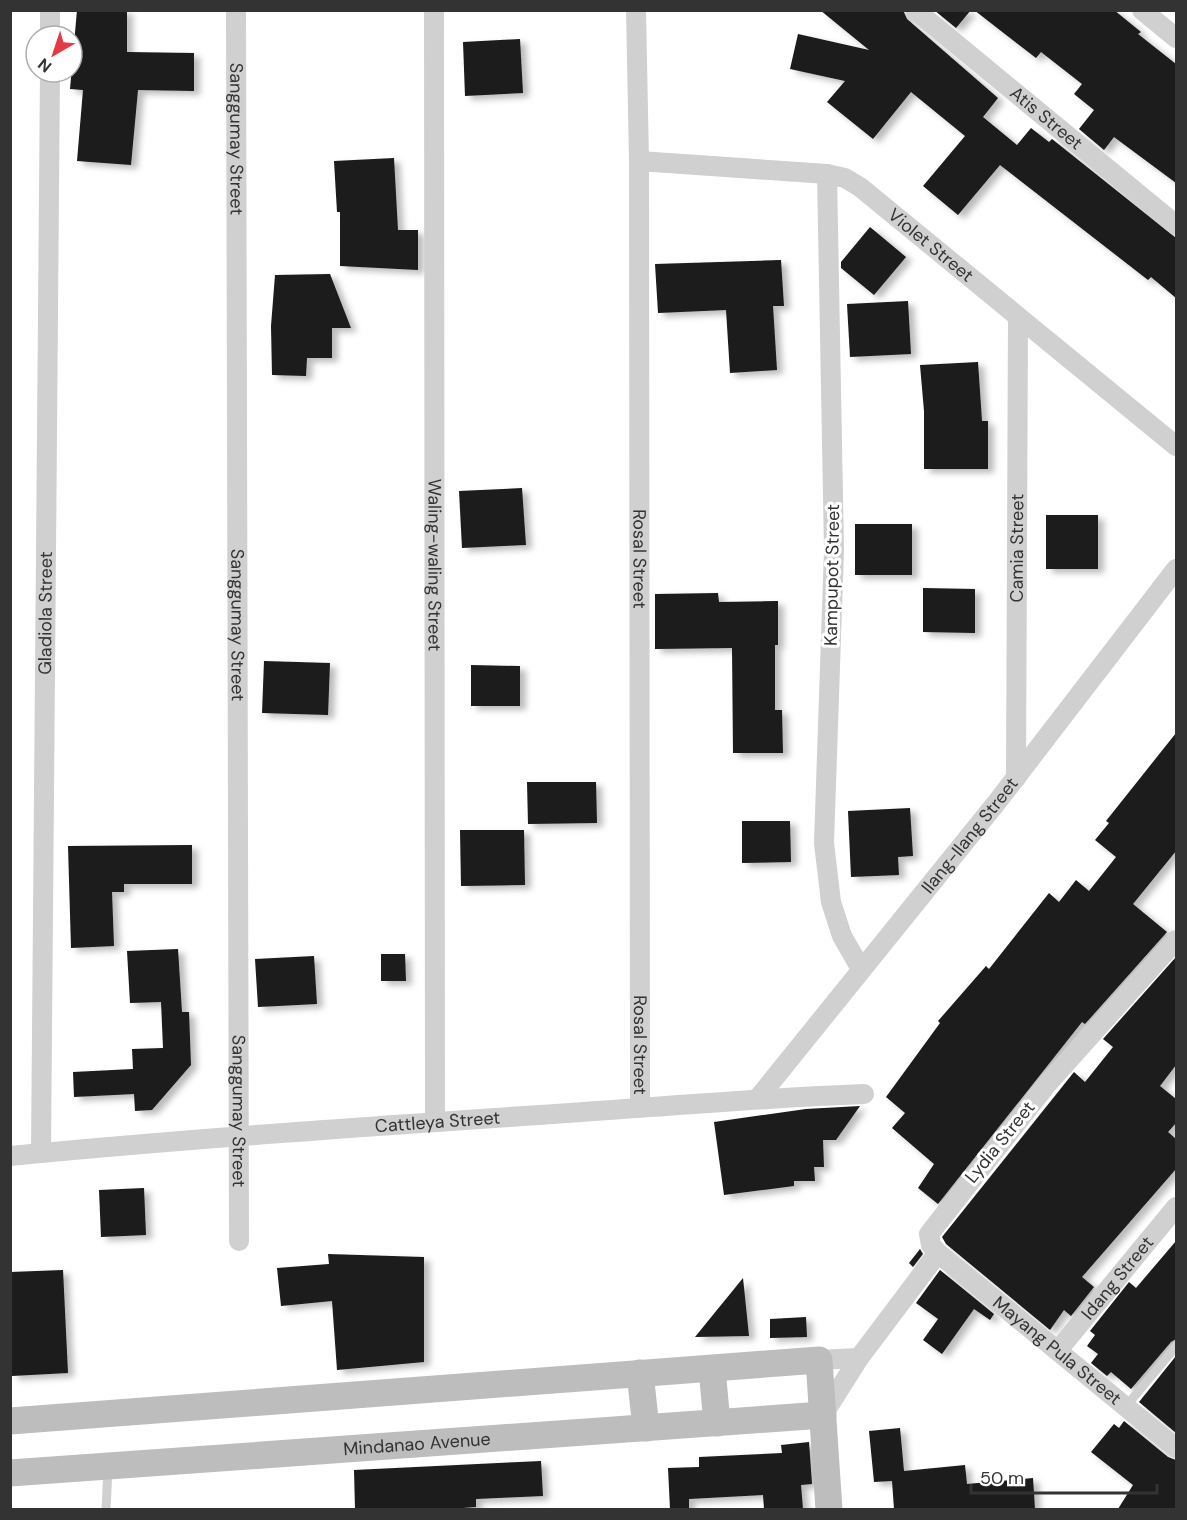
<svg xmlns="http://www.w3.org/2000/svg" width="1187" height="1520" viewBox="0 0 1187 1520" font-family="'DM Sans',sans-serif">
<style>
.building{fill:#1a1a1a;filter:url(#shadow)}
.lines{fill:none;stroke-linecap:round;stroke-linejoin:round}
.lane{stroke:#d0d0d0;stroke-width:9}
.street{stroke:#d0d0d0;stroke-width:20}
.secondary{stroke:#bdbdbd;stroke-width:27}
.labels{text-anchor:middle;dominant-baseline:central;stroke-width:6;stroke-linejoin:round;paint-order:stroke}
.street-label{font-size:18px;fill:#333;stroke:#fff}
</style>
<defs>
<filter id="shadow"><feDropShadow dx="6" dy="4" stdDeviation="3" flood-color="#0004"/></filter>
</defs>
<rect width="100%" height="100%" fill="#fff"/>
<g class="building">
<path d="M77,10H127V52L194,53V91L138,90L131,165L77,161L83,90L70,89Z"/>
<path d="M820,10H903L907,19L998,98L983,117L1017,145L1031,128L1049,142L1052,139L1176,238V298L1151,277L1148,280L1000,165L958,215L923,186L965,136L911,92L873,139L827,102L845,81L790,69L798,34L869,50Z"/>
<path d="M934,10H971L956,28Z"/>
<path d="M974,10H1114L1141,32L1138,34L1176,64V183L1114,137L1104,150L1079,129L1094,110L1074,94L1082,84L1041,52L1036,58Z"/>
<path d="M520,39L523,93L465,96L463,42Z"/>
<path d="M394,158L398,230H418V270L340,266V212H337L334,161Z"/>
<path d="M870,227L906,257L874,295L841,268V262Z"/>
<path d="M781,260L784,306H773L777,370L730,373L726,310L658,313L655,264Z"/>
<path d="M330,274L351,328H332V358H307L306,376L272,375L271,326L275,275Z"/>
<path d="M908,301L911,354L850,357L847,304Z"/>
<path d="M978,362L982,421H988V469H924V411L920,365Z"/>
<path d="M522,488L526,545L462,548L459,491Z"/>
<rect x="1046" y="515" width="52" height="54"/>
<rect x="855" y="524" width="57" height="51"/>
<path d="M923,588L975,589V633L923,632Z"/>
<path d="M718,593L719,602L778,601V645H775V710H782L783,753H733L732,648L655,649V594Z"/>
<path d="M264,661L330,663L328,715L262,713Z"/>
<path d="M471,665L520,666V706H471Z"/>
<path d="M1176,733V851L1133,904L1167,932L1085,1024L1082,1022L938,1204L918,1188L934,1164L892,1128L905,1113L886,1097L940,1023L938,1021L986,966L989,969L1049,893L1059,902L1076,880L1089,891L1116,857L1095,840L1109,823L1106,821Z"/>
<path d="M527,782H596L597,823L528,824Z"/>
<path d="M910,808L913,856L898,857L899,875L851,877L848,811Z"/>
<path d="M742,821H790L791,862L742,863Z"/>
<path d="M460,830H524L525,885L461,886Z"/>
<path d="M192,845V884H124V892H112L114,946L71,948L68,846Z"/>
<path d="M178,949L182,1012H189L191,1065L152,1110L135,1111L134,1094L74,1097L73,1072L133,1069L132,1049L163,1048L161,1002L130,1003L127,951Z"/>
<path d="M381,954H405L406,981H381Z"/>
<path d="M314,956L317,1004L258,1007L255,959Z"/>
<path d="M1176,957V1065L1160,1086L1176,1099V1123L1168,1132L1176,1139V1169L1082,1277L1094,1287L1071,1316L1064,1310L1050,1330L946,1244L942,1237L1074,1072L1085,1082L1113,1047L1103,1039Z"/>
<path d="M860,1106L836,1140H823L824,1167H814L815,1181H794V1186L724,1195L714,1122L806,1109Z"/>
<path d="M144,1188L146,1235L101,1237L99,1190Z"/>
<path d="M1176,1241V1339L1171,1342L1131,1389L1111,1372L1107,1376L1091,1363L1098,1354L1087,1346L1095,1335L1090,1331L1129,1282L1136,1288Z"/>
<path d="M920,1249L923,1254L913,1267L909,1263Z"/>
<path d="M328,1254L424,1257V1362L337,1370L332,1301L281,1306L277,1268L329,1264Z"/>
<path d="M63,1270L68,1373L12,1376L10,1272Z"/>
<path d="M940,1270L994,1314L990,1320L974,1309L942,1354L923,1340L938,1319L916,1303Z"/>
<path d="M743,1278L749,1336L695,1337Z"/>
<path d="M806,1317L807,1337L770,1338V1319Z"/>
<path d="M1176,1356V1433L1139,1402Z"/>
<path d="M1124,1421L1168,1457L1176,1460V1509H1118L1133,1485L1091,1452L1114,1424L1119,1428Z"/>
<path d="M900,1428L904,1471L965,1465L967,1484L1033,1478L1035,1509H894L892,1481L874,1482L869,1431Z"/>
<path d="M809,1442L812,1484L801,1485L803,1509H764L763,1495L689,1499V1509H670L668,1468L699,1467V1457L782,1453L781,1445Z"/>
<path d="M541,1461L543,1496L476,1499V1507L449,1509H355L354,1470Z"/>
</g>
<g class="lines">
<g class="lane">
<path d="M1127,1405L1176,1346"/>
<path d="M106,1510L108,1468"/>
</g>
<g class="street">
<path id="s1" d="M236,10L239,1241"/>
<path id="s2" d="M434,10L435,1121"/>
<path id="s3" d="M636,10L639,161L640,1108"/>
<path id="s4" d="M915,10L1176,225"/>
<path d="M1142,10L1176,38"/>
<path d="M50,36V10"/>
<path id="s5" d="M639,161L827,174L845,178L860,187L1176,446"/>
<path d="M827,174L834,550L824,843L831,902L842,936L861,969"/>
<path id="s6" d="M1016,778L1018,318"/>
<path id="s7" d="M1176,940L1048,1083L929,1234L931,1245L938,1253L1176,1448"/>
<path id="s8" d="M759,1097L997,802L1176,569"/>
<path id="s9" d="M41,1153L50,72"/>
<path id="s10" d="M10,1156C186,1139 362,1127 539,1115C647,1108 755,1098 864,1094"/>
<path id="s11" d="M1059,1349L1176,1207"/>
<path d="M819,1360L859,1358"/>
<path d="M823,1415L859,1358L938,1253"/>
</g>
<g class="secondary">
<path d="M712,1369L717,1423"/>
<path d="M640,1373L646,1428"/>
<path d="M10,1421L819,1360L829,1510"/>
<path id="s12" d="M10,1473L823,1415"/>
</g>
</g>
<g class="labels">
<g class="street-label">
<text stroke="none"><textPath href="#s4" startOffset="170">Atis Street</textPath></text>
<text stroke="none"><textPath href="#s1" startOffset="129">Sanggumay Street</textPath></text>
<text stroke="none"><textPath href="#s5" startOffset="316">Violet Street</textPath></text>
<text stroke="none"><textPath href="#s6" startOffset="230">Camia Street</textPath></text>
<text stroke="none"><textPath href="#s3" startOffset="549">Rosal Street</textPath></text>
<text stroke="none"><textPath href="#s2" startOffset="555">Waling-waling Street</textPath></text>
<text transform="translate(832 575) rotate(-89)">Kampupot Street</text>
<text stroke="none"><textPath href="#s9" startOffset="540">Gladiola Street</textPath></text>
<text stroke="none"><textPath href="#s1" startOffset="615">Sanggumay Street</textPath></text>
<text stroke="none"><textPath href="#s8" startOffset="336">Ilang-Ilang Street</textPath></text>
<text stroke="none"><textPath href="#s3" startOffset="1035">Rosal Street</textPath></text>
<text stroke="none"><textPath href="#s1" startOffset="1101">Sanggumay Street</textPath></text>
<text stroke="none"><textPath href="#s10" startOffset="429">Cattleya Street</textPath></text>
<text transform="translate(1000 1142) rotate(-51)">Lydia Street</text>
<text stroke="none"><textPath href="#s11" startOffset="92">Idang Street</textPath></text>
<text stroke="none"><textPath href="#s7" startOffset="560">Mayang Pula Street</textPath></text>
<text stroke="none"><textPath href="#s12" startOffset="408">Mindanao Avenue</textPath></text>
</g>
</g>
<rect width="1187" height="1520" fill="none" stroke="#333333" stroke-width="24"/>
<g transform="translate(54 54) rotate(219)"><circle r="28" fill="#ffffff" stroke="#adadad" stroke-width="1.5"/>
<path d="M0-4.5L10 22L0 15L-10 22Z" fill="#e63946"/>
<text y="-9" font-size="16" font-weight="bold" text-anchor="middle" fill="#333333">N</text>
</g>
<path d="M971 1484v9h186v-9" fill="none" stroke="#333333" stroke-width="3"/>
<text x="980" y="1484" font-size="18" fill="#333333" stroke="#ffffff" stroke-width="4.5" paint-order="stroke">50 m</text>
</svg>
